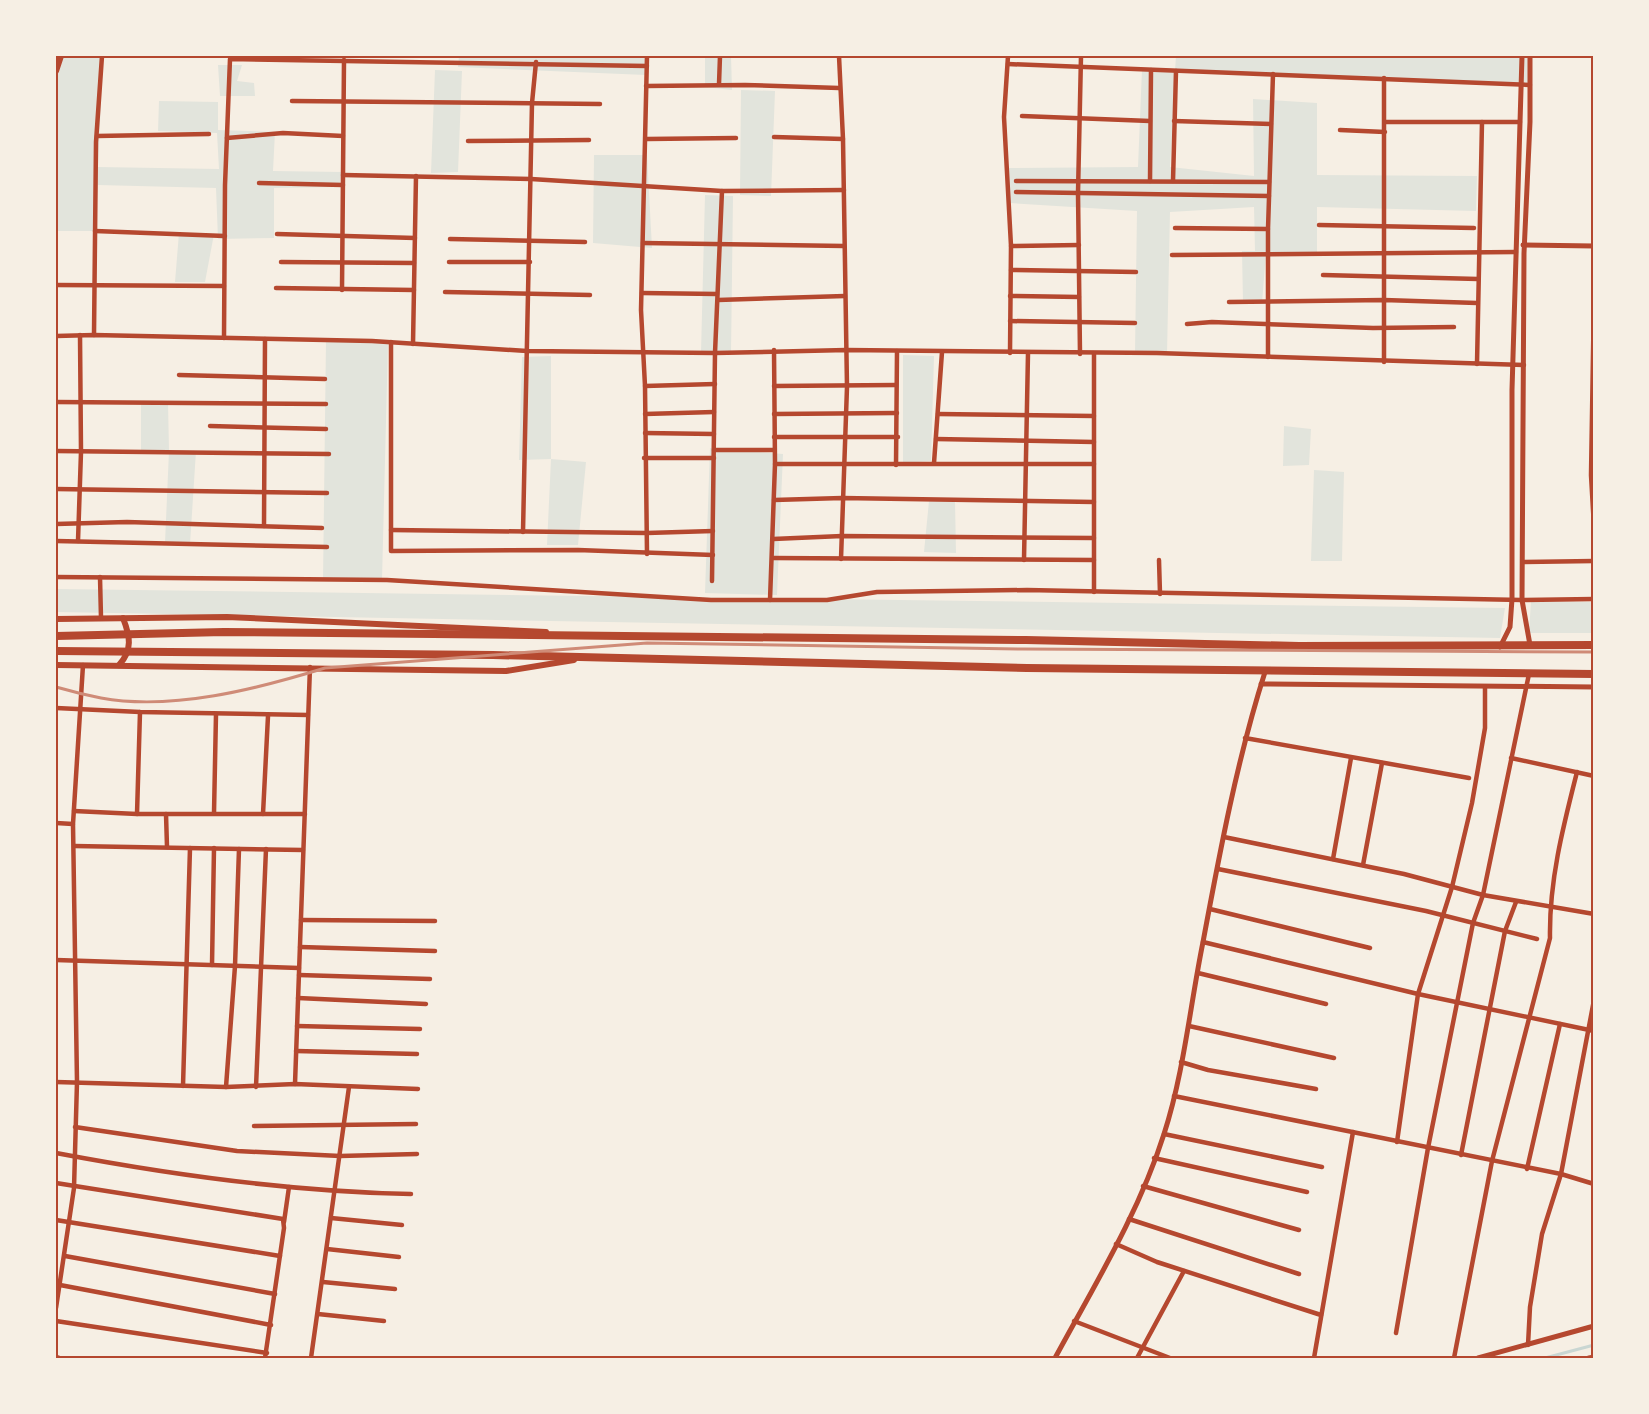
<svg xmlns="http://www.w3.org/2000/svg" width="1649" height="1414" viewBox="0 0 1649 1414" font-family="Jost,sans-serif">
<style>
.green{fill:#e2e4dc}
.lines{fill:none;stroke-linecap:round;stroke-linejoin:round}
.stream{stroke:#c9d6d2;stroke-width:3}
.minor{stroke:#b5482f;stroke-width:4.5}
.tertiary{stroke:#b5482f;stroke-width:5}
.secondary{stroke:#b5482f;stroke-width:6}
.trunk{stroke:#b5482f;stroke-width:8}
.rail{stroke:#cf8b77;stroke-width:3}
.neatline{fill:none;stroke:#b5482f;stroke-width:2}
</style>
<rect width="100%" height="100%" fill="#f6efe4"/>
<g class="green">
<path d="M63,56H103L98,167L219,169L217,133L158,131L159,101L218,102V130L275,132L273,171L342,172L339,187L274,188V238L218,239L216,188L98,185L95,231H56V77Z"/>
<path d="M459,56H646V75L458,67Z"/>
<path d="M705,56H731L732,90L705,87Z"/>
<path d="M1176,56H1529L1530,83L1176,71L1170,167L1254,176L1253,99L1317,103V175L1477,176L1476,211L1317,207V253H1266L1262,303L1243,302L1242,251H1255L1254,207L1170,212L1167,354L1135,353L1137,211L1010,203L1008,168L1138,167L1142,69L1175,71Z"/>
<path d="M218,65H242L237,81L254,83L255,96H220Z"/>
<path d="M435,70L462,71L458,172L431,173Z"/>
<path d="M741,90L775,91L771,196L740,195Z"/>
<path d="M594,155H647L652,248L593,243Z"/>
<path d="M705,195L733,196L731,355L701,353Z"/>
<path d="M179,233L214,234L205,282H175Z"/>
<path d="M326,340L388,342L382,580L323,581Z"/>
<path d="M903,355L934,356L931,461L903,463Z"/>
<path d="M551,356V459L586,462L578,545H547L551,459L519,460L522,357Z"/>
<path d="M141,402L168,403L169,450L196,451L190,544L165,543L169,451L141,450Z"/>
<path d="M1284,426L1311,429L1309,465L1283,466Z"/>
<path d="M710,448L783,454L777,595L705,593Z"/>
<path d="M1314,470L1344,472L1342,561H1311Z"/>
<path d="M929,501H955L956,553L924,552Z"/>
<path d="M56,589L1505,608L1500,638L56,612Z"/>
<path d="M1531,601L1593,602V633H1529Z"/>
</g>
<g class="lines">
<path class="stream" d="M1545,1358L1594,1345"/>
<g class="minor">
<path d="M839,56L843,139L847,387L841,559"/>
<path d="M1008,56L1004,117L1011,246L1010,353"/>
<path d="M1008,64L1530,85"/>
<path d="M719,84L720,56"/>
<path d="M646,86L745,85L839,88"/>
<path d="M292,101L600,104"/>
<path d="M1022,116L1150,121"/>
<path d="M1174,121L1271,124"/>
<path d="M1385,122H1520"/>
<path d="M1340,130L1385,132"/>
<path d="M97,136L209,134"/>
<path d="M774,137L843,139"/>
<path d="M227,138L283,133L343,136"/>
<path d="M647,139L736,138"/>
<path d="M468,141L589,140"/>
<path d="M343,175L531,179L722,191L844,190"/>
<path d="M1016,181L1269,182"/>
<path d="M1150,181L1151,70"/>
<path d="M1173,181L1176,71"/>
<path d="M259,183L343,185"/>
<path d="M1016,192L1269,196"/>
<path d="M1319,225L1474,228"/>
<path d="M1175,228L1268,229V357"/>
<path d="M1268,229L1273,74"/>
<path d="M95,231L225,236"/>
<path d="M277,234L415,238"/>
<path d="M450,239L585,242"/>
<path d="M643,243L844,246"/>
<path d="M1011,246L1079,245"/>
<path d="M1172,255L1516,252"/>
<path d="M281,262L414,263"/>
<path d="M449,262H530"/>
<path d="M1011,270L1136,272"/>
<path d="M1323,275L1478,279"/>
<path d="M56,285L224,286"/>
<path d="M276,288L414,290"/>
<path d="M342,290L344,60"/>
<path d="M445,292L590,295"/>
<path d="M642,293L717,294"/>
<path d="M1594,295L1591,475L1594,527"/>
<path d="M1010,296L1079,297"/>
<path d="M718,300L845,296"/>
<path d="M1229,302L1384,300L1477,303"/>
<path d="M1010,321L1135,323"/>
<path d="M1187,324L1212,322L1373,328L1454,327"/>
<path d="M94,335L96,142L102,56"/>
<path d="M56,336L94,335L372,341L527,351L715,353L846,350L1157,353L1524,365"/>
<path d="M224,338L225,185L230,59L647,66"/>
<path d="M391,342V551L578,550L713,555"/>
<path d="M413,344L416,176"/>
<path d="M1080,354L1078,193L1081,56"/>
<path d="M1384,362V78"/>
<path d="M1477,364L1482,122"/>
<path d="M179,375L325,379"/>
<path d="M645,386L715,384"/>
<path d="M774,386L896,385"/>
<path d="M56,402L326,404"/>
<path d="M645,414L714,412"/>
<path d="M774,414L897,413"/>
<path d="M938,414L1094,416"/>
<path d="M210,426L326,429"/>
<path d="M645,433L714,434"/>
<path d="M774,437H898"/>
<path d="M936,439L1094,442"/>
<path d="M714,450H774"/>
<path d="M56,451L329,454"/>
<path d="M644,458H714"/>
<path d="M934,463L942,352"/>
<path d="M775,464H1094"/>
<path d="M896,465L897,351"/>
<path d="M56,489L327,493"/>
<path d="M774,500L842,498L1094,502"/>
<path d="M56,524L127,522L322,528"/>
<path d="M264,526L265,339"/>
<path d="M391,530L647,533L713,531"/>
<path d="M523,532L532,103L536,62"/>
<path d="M773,539L842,536L1094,538"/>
<path d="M56,541L327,547"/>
<path d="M78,541L81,452L80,335"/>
<path d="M647,554L645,386L641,310L647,56"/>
<path d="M773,558L1094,560"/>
<path d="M1024,560L1028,353"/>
<path d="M1159,560L1160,594"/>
<path d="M1523,562L1594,561"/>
<path d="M56,577L387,580L711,600H827L877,592L1027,590L1522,600L1594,599"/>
<path d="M100,577L101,618"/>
<path d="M712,581L715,353L722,191"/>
<path d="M1094,592V354"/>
<path d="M770,600L775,464L774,350"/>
<path d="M56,708L140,712L308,715"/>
<path d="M1245,738L1469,778"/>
<path d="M1511,758L1594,776"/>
<path d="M74,811L137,814H305"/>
<path d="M214,813L216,714"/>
<path d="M137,814L140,712"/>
<path d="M166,814L167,847"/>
<path d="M263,814L268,716"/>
<path d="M56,823L73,824"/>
<path d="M1224,837L1404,874L1483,895L1594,914"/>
<path d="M74,846L303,850"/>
<path d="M1333,859L1351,758"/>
<path d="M1363,865L1382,763"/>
<path d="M1218,869L1426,911L1537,939"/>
<path d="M1210,909L1370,948"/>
<path d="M301,920L435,921"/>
<path d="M1203,942L1418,994L1594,1031"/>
<path d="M300,947L435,951"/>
<path d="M56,960L299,968"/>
<path d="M212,965L214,848"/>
<path d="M1198,973L1326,1004"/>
<path d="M299,975L430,979"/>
<path d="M298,998L426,1004"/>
<path d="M297,1026L420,1029"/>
<path d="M1189,1026L1334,1058"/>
<path d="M296,1051L417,1054"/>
<path d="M1181,1062L1208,1070L1316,1089"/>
<path d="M56,1082L226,1087L295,1084L418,1089"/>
<path d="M295,1084L310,667"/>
<path d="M183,1086L190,848"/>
<path d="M226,1087L235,966L239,849"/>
<path d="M256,1087L266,849"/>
<path d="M1174,1096L1561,1174L1594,1184"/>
<path d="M254,1126L416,1124"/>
<path d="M75,1127L237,1151L340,1156L417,1154"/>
<path d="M1164,1134L1322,1167"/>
<path d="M1397,1142L1418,994L1452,887L1472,803L1485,728V687"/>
<path d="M56,1153C172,1175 293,1192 411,1194"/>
<path d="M1461,1155L1505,931L1516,902"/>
<path d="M1154,1158L1307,1192"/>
<path d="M1527,1169L1560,1024"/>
<path d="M56,1183L283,1219L284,1228L265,1358"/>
<path d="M1143,1186L1299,1230"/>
<path d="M331,1218L402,1225"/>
<path d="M1129,1219L1299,1274"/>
<path d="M56,1220L280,1256"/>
<path d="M284,1222L289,1187"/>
<path d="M1116,1244L1157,1262L1321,1315"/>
<path d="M327,1249L399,1257"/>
<path d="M65,1256L275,1294"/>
<path d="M323,1282L395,1289"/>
<path d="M60,1285L271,1325"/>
<path d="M56,1308L74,1188L77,1082L73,824L83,665"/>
<path d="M318,1314L384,1321"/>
<path d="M56,1321L267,1353"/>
<path d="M1074,1321L1170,1358"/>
<path d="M1396,1333L1428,1148L1473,923L1483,895L1529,674"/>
<path d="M1528,1345L1530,1307L1542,1234L1561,1174L1594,1000"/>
<path d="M56,1357L59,1358"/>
<path d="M311,1358L349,1087"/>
<path d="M1137,1358L1184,1271"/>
<path d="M1314,1358L1353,1132"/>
<path d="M1454,1358L1492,1161L1550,938C1549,881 1563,827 1577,772"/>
</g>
<g class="tertiary">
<path d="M1523,245L1594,246"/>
<path d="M1530,645L1522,600L1524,253L1530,122V56"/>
<path d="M1500,647L1510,627L1512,599V390L1522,56"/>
<path d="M1261,684L1594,687"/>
<path d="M1055,1358C1094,1286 1139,1213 1164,1134C1184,1072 1190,1006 1203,942C1220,851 1237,760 1265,672"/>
<path d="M1478,1358L1594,1326"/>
<path d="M1589,1358L1594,1357"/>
</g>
<g class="secondary">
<path d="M56,71L61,56"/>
<path d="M56,619L227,617L546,632"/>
<path d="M56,665L506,671L574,660"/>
<path d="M119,665C133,650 130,636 123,618"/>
</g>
<g class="trunk">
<path d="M56,636L224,632L1026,640L1299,646L1594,645"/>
<path d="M56,651L493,655L1027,668L1594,674"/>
</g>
<g class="rail">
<path d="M56,57V56"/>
<path d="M56,687C70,691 86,695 101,698C172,711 257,689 325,668L647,643L1023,649L1594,652"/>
</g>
</g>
<rect width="1649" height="1414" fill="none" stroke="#f6efe4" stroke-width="114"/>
<rect x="57" y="57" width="1535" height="1300" class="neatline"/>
</svg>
